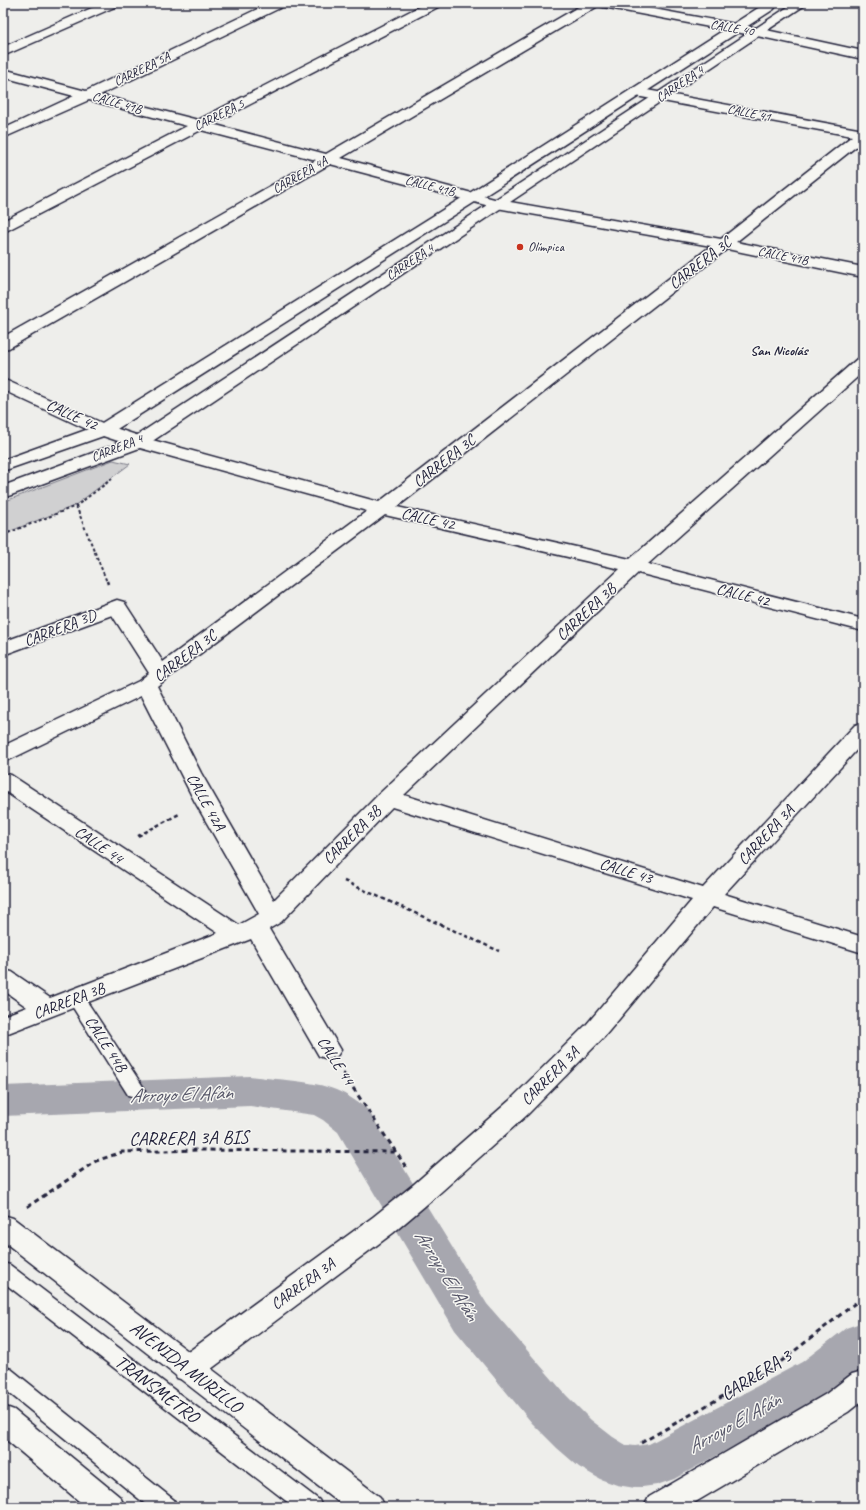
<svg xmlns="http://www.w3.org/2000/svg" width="866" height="1510" viewBox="0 0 866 1510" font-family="Caveat,sans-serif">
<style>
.green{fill:#d0d0d1;stroke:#797986}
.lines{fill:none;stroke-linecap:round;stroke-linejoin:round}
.canal{fill:#a7a7af;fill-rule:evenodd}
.lane-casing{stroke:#22223b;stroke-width:3}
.street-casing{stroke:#22223b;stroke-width:3}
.secondary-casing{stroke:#22223b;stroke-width:3}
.primary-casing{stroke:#22223b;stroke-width:3}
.path-far2{stroke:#22223b;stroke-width:2;stroke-dasharray:3 2.5;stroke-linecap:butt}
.path-far1{stroke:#22223b;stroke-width:2.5;stroke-dasharray:4 3;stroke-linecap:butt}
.path{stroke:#22223b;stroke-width:3;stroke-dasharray:5 4;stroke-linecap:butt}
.lane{fill:#f6f6f2;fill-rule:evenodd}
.street{fill:#f6f6f2;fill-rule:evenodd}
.secondary{fill:#f6f6f2;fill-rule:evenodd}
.primary{fill:#f6f6f2;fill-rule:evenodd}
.poi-dot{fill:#c8321e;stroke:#f6f6f2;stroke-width:1.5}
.labels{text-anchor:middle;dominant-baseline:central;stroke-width:3;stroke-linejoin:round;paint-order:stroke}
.far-street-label{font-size:13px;fill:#22223b;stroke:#f6f6f2}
.far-poi-label{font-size:13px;fill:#22223b;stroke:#f6f6f2;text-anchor:start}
.far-neighbourhood-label{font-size:14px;font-weight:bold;fill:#22223b;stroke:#f6f6f2}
.street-label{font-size:16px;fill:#22223b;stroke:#f6f6f2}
.near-street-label{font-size:19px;fill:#22223b;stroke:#f6f6f2}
.near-water-label{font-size:20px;font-style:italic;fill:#575769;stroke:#f6f6f2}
</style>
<rect width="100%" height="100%" fill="#eeeeeb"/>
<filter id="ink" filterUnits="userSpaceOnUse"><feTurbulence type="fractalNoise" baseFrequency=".025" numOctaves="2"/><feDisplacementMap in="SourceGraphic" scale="8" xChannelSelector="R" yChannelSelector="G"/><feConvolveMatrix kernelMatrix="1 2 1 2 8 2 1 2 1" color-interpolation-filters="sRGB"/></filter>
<g filter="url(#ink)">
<path class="green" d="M113,460L130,464L74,506L3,534V502Z"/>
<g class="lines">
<path class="canal" d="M250,1076C277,1080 311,1080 336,1090C348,1095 358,1102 368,1110L487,1304L566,1395L591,1420L613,1437L626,1445L635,1446L649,1444L802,1362L846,1328L863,1322V1368L836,1390L674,1479L657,1485L635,1488L617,1485L600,1479L579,1467L557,1448L532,1423L455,1330L338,1132L323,1120L314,1115L250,1106L3,1116V1086Z"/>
<defs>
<g id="lane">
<path d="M76,992L82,994L142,1085L145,1090L142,1095L135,1097L128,1095L67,998L70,994Z"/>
<path d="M3,1263L10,1265L319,1500L322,1507H294L3,1282Z"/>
<path d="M3,1366L11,1369L174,1500L177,1507H149L3,1388Z"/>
</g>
<g id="street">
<path d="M103,3H119L117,6L3,56V47Z"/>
<path d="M270,3H286L284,6L100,95L198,120L426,3H442L440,6L212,124L326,154L585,3H621L757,28L863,51V59L757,36L598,6L341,158L498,200L721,239L852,136L636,96L631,95L629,92L631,89L636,88L863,130V141L736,242L863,267V277L727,249L397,507L630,559L857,359L863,358V372L648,564L863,619V631L638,573L404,795L703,888L855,725L863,723V743L724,894L863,937V953L713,907L604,1037L527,1115L433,1199L393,1233L199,1378L188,1381L177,1378L173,1369L177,1360L373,1217L413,1185L509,1101L586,1025L692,900L392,807L281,922L269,929L341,1050L337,1056L328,1059L319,1056L251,939L3,1035V1016L27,1007L3,990V970L12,972L50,998L218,933L3,790V773L11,775L239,925L259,914L195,802L141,696L11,759L3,761V746L139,681L149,673L112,615L3,655V642L117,600L124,602L163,662L367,511L133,446L97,434L3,390V379L109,426L145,438L379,502L711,246L497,208L330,164L9,348L3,349V337L316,160L201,130L8,230L3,232V221L187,126L89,100L3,138V129L74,96L3,77V69L86,91ZM385,515L620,569L380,793L274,900L201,773L157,686Z"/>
<path d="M863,1371V1400L848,1412L687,1507H644L649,1497L826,1394L852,1374Z"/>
</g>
<g id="secondary">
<path d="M766,3H774L776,6L774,9L478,200L109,434L3,471V460L97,426L468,194Z"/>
<path d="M794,3H808L145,446L3,498V486L133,438Z"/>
</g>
<g id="primary">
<path d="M3,1215L13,1218L380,1497L385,1507H345L3,1241Z"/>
<path d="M3,1406L14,1410L120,1497L125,1507H86L3,1437Z"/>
</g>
</defs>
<use href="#lane" class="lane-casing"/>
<use href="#street" class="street-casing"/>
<use href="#secondary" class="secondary-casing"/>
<use href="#primary" class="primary-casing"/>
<g class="path-far2">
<path d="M76,506L107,582"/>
<path d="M3,535L76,506L112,479"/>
</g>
<g class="path-far1">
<path d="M107,581L108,584"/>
<path d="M138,836L181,813"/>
<path d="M344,881L499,951"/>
</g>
<g class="path">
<path d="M343,1073L406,1167"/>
<path d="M27,1207L96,1161L122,1152L199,1150L397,1152"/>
<path d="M641,1443L774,1367L863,1297"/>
</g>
<use href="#lane" class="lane"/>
<use href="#street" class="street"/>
<use href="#secondary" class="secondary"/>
<use href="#primary" class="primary"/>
</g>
</g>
<circle class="poi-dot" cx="520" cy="247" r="4"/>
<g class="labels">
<g class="far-street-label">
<text transform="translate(732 28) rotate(10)">CALLE 40</text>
<text transform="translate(142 69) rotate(-26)">CARRERA 5A</text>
<text transform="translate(680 84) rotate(-34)">CARRERA 4</text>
<text transform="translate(117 103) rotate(16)">CALLE 41B</text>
<text transform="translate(749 113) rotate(11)">CALLE 41</text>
<text transform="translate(219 115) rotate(-27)">CARRERA 5</text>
<text transform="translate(300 175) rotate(-30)">CARRERA 4A</text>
<text transform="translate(430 186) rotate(14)">CALLE 41B</text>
<text transform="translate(783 256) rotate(11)">CALLE 41B</text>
<text transform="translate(410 262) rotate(-34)">CARRERA 4</text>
<text transform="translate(117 448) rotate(-22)">CARRERA 4</text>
</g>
<g class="far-poi-label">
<text x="528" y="247">Olímpica</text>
</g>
<g class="far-neighbourhood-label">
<text x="779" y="350">San Nicolás</text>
</g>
<g class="street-label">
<text transform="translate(700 263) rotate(-38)">CARRERA 3C</text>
<text transform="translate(72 415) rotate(24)">CALLE 42</text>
<text transform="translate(444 461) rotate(-38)">CARRERA 3C</text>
<text transform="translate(428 519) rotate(13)">CALLE 42</text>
<text transform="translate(743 595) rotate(14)">CALLE 42</text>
<text transform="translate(586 612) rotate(-43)">CARRERA 3B</text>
<text transform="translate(60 628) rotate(-21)">CARRERA 3D</text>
<text transform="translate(185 656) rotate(-37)">CARRERA 3C</text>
<text transform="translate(206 802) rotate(61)">CALLE 42A</text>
<text transform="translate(352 835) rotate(-45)">CARRERA 3B</text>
<text transform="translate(766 835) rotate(-47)">CARRERA 3A</text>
<text transform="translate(99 845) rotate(34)">CALLE 44</text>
<text transform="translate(626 871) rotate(17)">CALLE 43</text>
<text transform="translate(69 1001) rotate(-21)">CARRERA 3B</text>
<text transform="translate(106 1044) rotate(57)">CALLE 44B</text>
<text transform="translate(336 1061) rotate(57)">CALLE 44</text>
<text transform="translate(550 1076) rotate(-45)">CARRERA 3A</text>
<text transform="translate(303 1284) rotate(-36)">CARRERA 3A</text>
</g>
<g class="near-street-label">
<text transform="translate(189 1138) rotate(-1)">CARRERA 3A BIS</text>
<text transform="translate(186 1367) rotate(38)">AVENIDA MURILLO</text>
<text transform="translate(756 1375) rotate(-32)">CARRERA 3</text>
<text transform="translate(157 1389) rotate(37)">TRANSMETRO</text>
</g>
<g class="near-water-label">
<text transform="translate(181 1094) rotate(-2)">Arroyo El Afán</text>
<text transform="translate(447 1275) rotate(58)">Arroyo El Afán</text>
<text transform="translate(734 1423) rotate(-29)">Arroyo El Afán</text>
</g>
</g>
<rect width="866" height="1510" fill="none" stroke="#f6f6f2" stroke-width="16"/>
<rect x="8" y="8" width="850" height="1494" fill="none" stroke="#22223b" stroke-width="1.5" filter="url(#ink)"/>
</svg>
